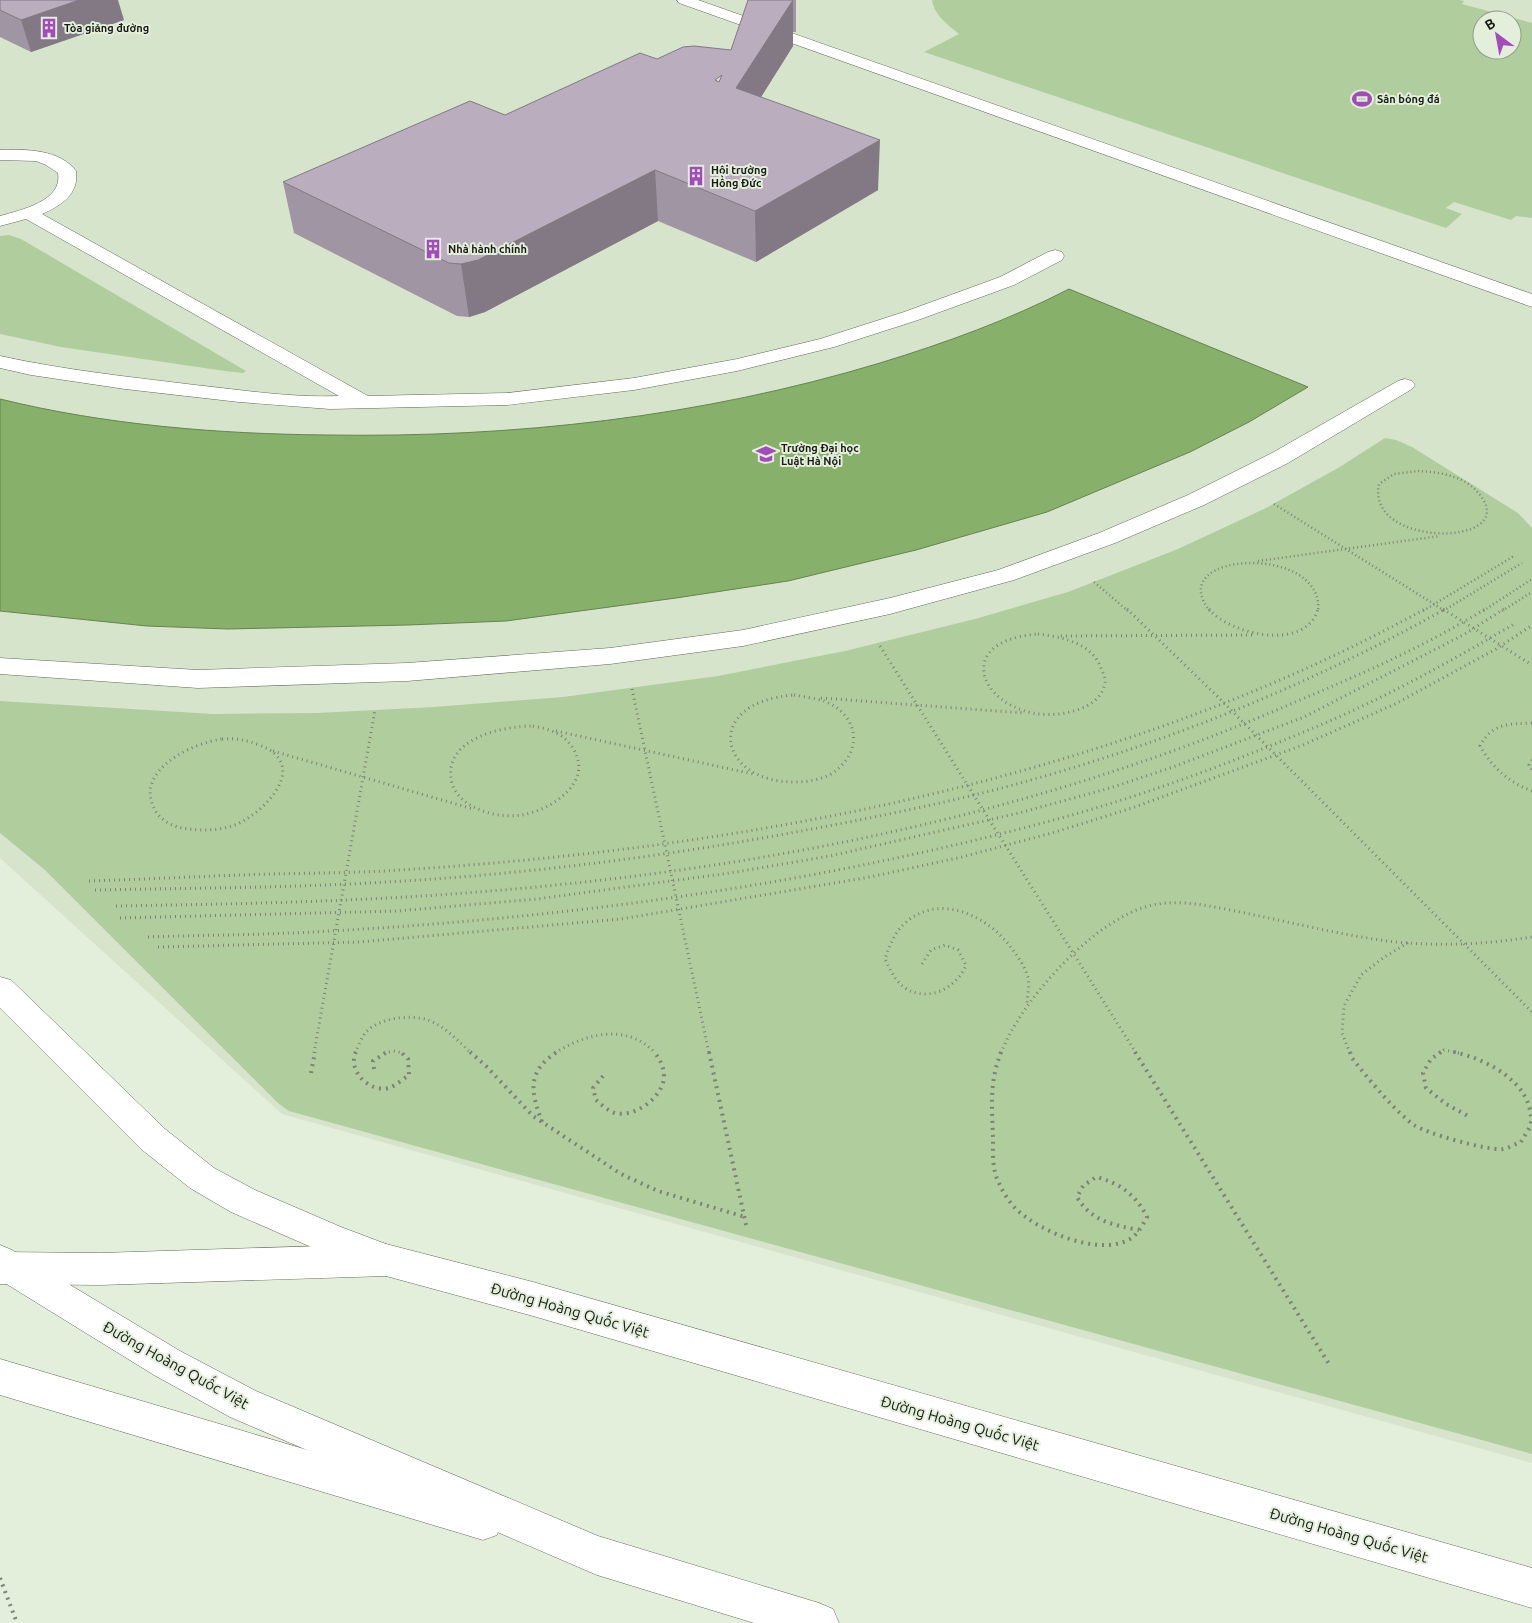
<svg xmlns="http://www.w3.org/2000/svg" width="1532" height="1623" viewBox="0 0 1532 1623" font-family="Ubuntu,sans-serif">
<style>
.built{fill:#d5e4cb;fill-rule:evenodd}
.green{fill:#b0ce9d;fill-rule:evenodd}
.water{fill:#87b06a;stroke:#668451}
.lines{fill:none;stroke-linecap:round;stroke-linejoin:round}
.minor-casing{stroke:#606a59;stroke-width:1}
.major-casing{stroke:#606a59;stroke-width:1}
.path-far2{stroke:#7b8376;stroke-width:2.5;stroke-dasharray:1 3;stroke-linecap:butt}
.path-far1{stroke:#7b8376;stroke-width:3;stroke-dasharray:1 4;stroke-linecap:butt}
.path{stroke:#7b8376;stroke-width:4;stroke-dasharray:2 5;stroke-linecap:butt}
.minor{fill:#fff;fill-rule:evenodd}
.major{fill:#fff;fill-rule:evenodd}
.wall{fill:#a095a3;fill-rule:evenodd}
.shaded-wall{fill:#827985}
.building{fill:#baadbe;stroke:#827985;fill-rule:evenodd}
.labels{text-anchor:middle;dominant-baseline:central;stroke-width:4;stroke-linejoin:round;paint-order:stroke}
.far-poi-label{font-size:11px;font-weight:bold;fill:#191d16;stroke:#e3eedb;text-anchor:start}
.near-street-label{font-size:15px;fill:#191d16;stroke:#e3eedb}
</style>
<rect width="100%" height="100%" fill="#e3eedb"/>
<path class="built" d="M0,0H1532V1463L282,1114L0,858ZM1482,20H1512V50H1482Z"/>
<g class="green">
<path d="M932,0H1460L1464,1L1462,4L1532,23V218L1516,216L1511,220L1454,202L1446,208L1462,214L1446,228L924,52L959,34C948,25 934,15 932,0ZM1482,20H1512V50H1482Z"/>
<path d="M9,235L21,239L246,371L243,373L225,371L61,347L0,334V236Z"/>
<path d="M1385,438L1396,440L1412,447L1518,513L1532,528V1454L289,1111L278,1103L45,870L0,833V701L213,714L317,713L434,707L563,697L718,676L845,651L975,619L1068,592L1178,549L1266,508L1338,468Z"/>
</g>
<path class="water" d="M1069,289L1308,387L1249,422L1190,452L1047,512L916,550L788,581L676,598L506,621L408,625L228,629L147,626L0,611V399C106,425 218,434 327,435C514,438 701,417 880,363C945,343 1009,320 1069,289Z"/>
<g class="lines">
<defs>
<g id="minor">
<path d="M677,0H698L1532,294V307L679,3Z"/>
<path d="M0,150C24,149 60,149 76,171C79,194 62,205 42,214L368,396L507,393L634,378L737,359L820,339L904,312L1000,277L1048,252L1055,250L1062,252L1064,256L1062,260L1014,285L918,320L834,347L737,371L634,390L507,405L330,409L239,402L125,389L31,375L0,368V356C64,370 130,377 195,385C242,390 292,398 339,396L26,219L0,226V216C21,210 63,201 58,173L46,165L36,161L0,160Z"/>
<path d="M1405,379L1412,381L1415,385L1412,389L1288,463L1204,505L1115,543L1014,580L890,614L743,646L610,664L407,681L198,688L0,674V658L198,670L407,663L610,648L743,630L890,598L998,570L1099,533L1188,495L1272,453L1398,381Z"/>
<path d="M386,1244L398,1249L403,1260L398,1271L386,1276L100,1285L0,1284V1252L100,1253Z"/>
<path d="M0,1359L483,1502L497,1507L502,1521L497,1535L483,1540L0,1395Z"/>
</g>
<g id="major">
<path d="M0,977L11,980L165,1129L214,1168L255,1190L341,1227L386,1244L533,1282L1532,1568V1608L533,1316L386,1276L318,1250L231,1212L190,1188L141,1149L0,1008Z"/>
<path d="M0,1245L12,1250L180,1351L256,1391L598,1536L819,1603L833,1609L839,1623H754L597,1575L230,1417L154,1375L0,1280Z"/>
</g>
</defs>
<use href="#minor" class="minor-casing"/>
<use href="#major" class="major-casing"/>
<g class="path-far2">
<path d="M1418,471C1440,472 1466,476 1480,495C1521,547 1365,549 1379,484L1394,474Z"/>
<path d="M1274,504L1445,611"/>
<path d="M1258,561L1440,536"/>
<path d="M1094,582L1128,611"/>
<path d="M1210,611C1161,551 1325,543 1318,611"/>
<path d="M1423,611L1514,556"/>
<path d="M1443,611L1522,563"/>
<path d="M1483,611L1532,579"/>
<path d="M1502,611L1532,592"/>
</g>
<g class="path-far1">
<path d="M1127,609L1218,697L1532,1012"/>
<path d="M1209,609C1230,635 1306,652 1318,609"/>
<path d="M1443,609L1532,665"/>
<path d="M1038,634C1062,637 1092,643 1101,668C1103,673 1106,678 1105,683C1102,698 1091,705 1077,710C996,736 935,642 1038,634Z"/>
<path d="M1061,636L1252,635"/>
<path d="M880,646L1136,1053"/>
<path d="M632,689L709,1053"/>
<path d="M794,695C804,697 815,698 824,701C860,715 864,753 831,774C820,780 807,782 795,782C718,783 701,702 794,695Z"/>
<path d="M821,698L1024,713"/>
<path d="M1532,723C1508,724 1492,723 1480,746C1493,768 1508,782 1532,791"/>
<path d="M533,726C550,729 565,734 574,750C593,783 551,810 522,815C507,817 491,815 478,809C466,804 455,795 452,783C441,739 502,726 533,726Z"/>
<path d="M556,731L753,774"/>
<path d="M222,739C236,738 246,740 259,745C311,764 266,812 235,825C218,831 200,831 182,828C172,826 160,820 155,810C133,771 192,743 222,739Z"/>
<path d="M273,751L473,809"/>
<path d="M1532,760L1529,765L1532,770"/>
<path d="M89,881C149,879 209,876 269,874C313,873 357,873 400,870C749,848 1117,779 1425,609"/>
<path d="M95,890C186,888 277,888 368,883C508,876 648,859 785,834C856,821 928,807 998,789C1154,748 1305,688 1445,609"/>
<path d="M116,906C232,904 349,902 465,893C748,872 1032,817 1293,703C1359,675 1424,647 1485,609"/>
<path d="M120,918L397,911L537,899L730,873L830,856L1019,813L1110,788L1173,767L1304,717L1465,634L1504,609"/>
<path d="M148,937C203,935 257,935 312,932C561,919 809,886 1050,821C1144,796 1236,761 1325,723C1390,695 1453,660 1514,624"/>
<path d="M158,947L359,942L621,919L870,877L962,857L1052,833L1132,808L1303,745L1395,704L1496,649L1531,626"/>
<path d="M922,964L931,950L945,945L958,950L966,965C957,988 928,1003 905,988C895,981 890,970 885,959C889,947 894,934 903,925C936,892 985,914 1009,945C1017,955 1025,966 1028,978C1030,987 1027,996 1027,1005"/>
<path d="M314,1053L375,710"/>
<path d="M355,1053C358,1047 361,1038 366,1032C379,1018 410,1014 428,1020C445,1026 459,1042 471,1053"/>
<path d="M384,1053L393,1051L403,1053"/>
<path d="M555,1053C586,1033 628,1023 655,1053"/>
<path d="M1001,1053C1021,1001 1089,926 1142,908C1162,901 1183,902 1203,905C1262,915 1320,931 1380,940C1430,947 1482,945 1532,937"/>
<path d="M1350,1053L1342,1033L1344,1006L1361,975L1383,958L1409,942"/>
<path d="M1439,1053L1444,1050L1459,1053"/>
</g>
<g class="path">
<path d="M356,1052C347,1070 369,1093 389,1088C395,1086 403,1079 409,1075L408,1059L401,1052"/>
<path d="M470,1052L486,1066L533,1116L621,1174L658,1191L745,1217"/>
<path d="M709,1052L746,1225"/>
<path d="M1001,1052C989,1084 992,1106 993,1138C993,1153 992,1170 999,1183C1003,1192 1009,1202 1016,1209C1039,1231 1097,1256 1128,1240C1137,1236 1142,1226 1147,1217C1136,1195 1120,1183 1096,1177L1083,1186L1077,1197C1091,1221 1113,1225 1139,1230"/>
<path d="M1135,1052L1329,1364"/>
<path d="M1350,1052L1352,1058C1370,1081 1389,1104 1411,1123C1423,1133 1488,1151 1503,1149C1509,1148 1515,1144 1521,1142C1524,1136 1531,1128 1531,1121C1532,1082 1486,1059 1454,1052"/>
<path d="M1441,1052L1431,1059L1423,1073L1426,1088L1446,1104L1468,1116"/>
<path d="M374,1069L373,1061L387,1052"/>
<path d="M311,1073L315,1052"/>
<path d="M603,1076L593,1088L596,1100C602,1105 608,1111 615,1113C635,1118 663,1097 664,1077C664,1067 660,1059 654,1052"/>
<path d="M542,1122C531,1092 526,1072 557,1052"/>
<path d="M0,1578L17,1623"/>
</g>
<use href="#minor" class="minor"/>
<use href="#major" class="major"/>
</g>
<g class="wall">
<path d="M0,0L124,20L31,52L0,37Z"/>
<path d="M748,0H796V32H793V46L761,97L878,190L756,262L658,221L485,312L469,317L457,316L294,233L283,182L505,115L657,59L731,50ZM722,75L719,82L715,80Z"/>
</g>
<g class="shaded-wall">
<path d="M79,0H118L124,20L31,52L21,20Z"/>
<path d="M793,0V46L736,137V88Z"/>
<path d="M880,140L878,190L756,262L755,211Z"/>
<path d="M655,170L658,221L485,312L469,317L461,264Z"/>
</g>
<g class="building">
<path d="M0,0H79L21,20L0,10Z"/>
<path d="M748,0H793L736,88L880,140L755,211L655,170L478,260L461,264L449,263L283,182L470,101L505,115L640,53L657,59L683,47L694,46L731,50ZM722,75L719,82L715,80Z"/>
</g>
<defs>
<symbol id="building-bare" viewBox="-9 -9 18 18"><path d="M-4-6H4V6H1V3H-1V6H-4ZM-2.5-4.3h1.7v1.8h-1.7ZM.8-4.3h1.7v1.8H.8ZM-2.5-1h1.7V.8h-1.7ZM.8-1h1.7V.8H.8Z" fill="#a14cba" stroke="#e3eedb" stroke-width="2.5" paint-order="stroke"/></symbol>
<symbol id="stadium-bare" viewBox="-9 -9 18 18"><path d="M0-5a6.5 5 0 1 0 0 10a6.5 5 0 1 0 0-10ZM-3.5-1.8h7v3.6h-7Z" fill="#a14cba" stroke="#e3eedb" stroke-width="2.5" paint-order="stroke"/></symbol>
<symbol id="university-bare" viewBox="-9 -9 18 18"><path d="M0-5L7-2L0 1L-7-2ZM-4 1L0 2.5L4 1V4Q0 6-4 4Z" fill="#a14cba" stroke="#e3eedb" stroke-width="2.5" paint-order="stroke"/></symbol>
</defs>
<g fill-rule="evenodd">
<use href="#building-bare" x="35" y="14" width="28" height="28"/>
<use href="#stadium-bare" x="1348" y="85" width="28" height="28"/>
<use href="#building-bare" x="682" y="162" width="28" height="28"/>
<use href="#building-bare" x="419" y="235" width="28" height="28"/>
<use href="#university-bare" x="752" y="440" width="28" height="28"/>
</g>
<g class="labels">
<g class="far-poi-label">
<text x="64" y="28">Tòa giảng đường</text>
<text x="1377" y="99">Sân bóng đá</text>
<text x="711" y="170">Hội trường<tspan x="711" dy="13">Hồng Đức</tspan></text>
<text x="448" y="249">Nhà hành chính</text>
<text x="781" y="448">Trường Đại học<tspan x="781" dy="13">Luật Hà Nội</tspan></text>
</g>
<g class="near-street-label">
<text transform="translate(570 1310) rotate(16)">Đường Hoàng Quốc Việt</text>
<text transform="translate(176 1365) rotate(29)">Đường Hoàng Quốc Việt</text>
<text transform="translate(960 1423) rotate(16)">Đường Hoàng Quốc Việt</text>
<text transform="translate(1349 1535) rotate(16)">Đường Hoàng Quốc Việt</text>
</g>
</g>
<g transform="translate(1497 35) rotate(328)"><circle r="24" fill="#e3eedb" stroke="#929a8c"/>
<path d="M0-4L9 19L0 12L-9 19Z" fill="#a14cba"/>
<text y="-8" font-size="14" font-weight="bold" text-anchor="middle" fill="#191d16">B</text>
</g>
</svg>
